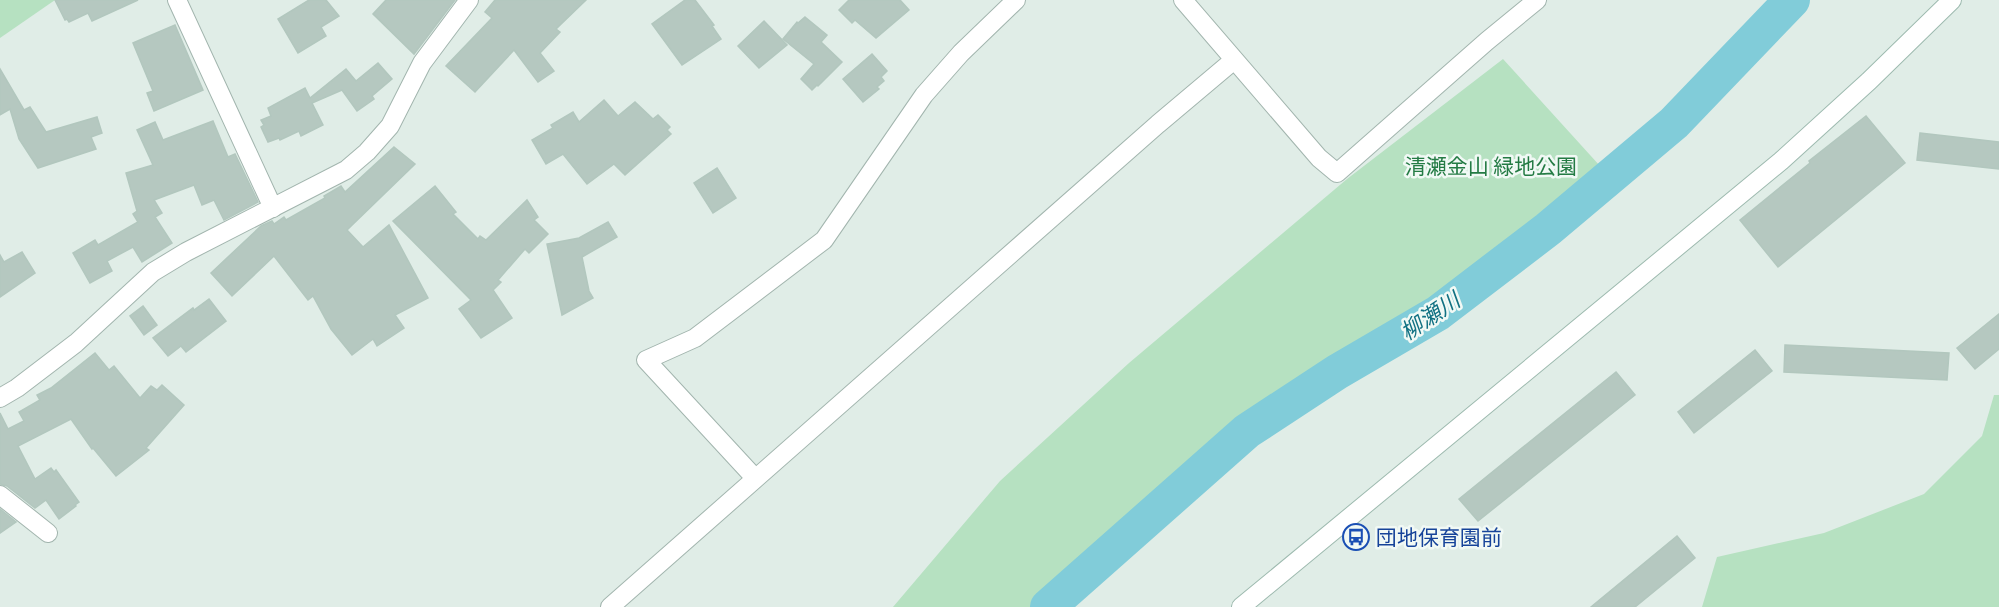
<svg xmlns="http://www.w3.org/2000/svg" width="1999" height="607" viewBox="0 0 1999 607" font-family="'PT Sans Narrow','Noto Sans JP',sans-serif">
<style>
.green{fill:#b6e1c1}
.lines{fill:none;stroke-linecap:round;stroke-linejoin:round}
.river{stroke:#81ccd9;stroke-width:36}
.building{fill:#b5c8c0;stroke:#b2c7be;stroke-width:1.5}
.street-casing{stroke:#a2b5ae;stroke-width:20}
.secondary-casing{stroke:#9dbaaf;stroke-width:20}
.street{stroke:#fff;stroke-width:18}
.secondary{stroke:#fff;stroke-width:18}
.labels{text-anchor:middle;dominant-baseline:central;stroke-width:5;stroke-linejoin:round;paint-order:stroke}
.park-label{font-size:21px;fill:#247b44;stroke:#f1f9f5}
.transit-label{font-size:21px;fill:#164399;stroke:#f1f9f5;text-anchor:start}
.water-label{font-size:22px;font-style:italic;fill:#117183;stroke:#f1f9f5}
</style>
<rect width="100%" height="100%" fill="#e0ede7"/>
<g class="green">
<path d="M0,0H55L0,38Z"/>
<path d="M1503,59L1610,177L1247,431L1043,607H893L1000,481L1129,363L1347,179Z"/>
<path d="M1994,395H1999V607H1702L1717,557L1824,533L1924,494L1982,436Z"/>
</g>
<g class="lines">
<path class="river" d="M1048,607L1247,431L1337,372L1438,313L1548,229L1674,123L1792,0"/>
</g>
<g class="building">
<path d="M55,0H138L92,21L88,13L69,22L67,19L65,20Z"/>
<path d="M309,0H326L339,16L321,27L326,36L298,53L278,19Z"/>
<path d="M386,0H455L414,54L373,14Z"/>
<path d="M495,0H586L556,29L560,32L540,53L554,71L538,82L514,50L475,92L446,66L492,18L485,12Z"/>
<path d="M685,0H695L714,25L712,26L721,39L682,65L652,24Z"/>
<path d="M849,0H900L909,10L876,38L855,20L852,23L839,10Z"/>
<path d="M805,17L827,35L821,42L842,62L818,86L817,85L812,90L801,79L814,64L783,39L797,22L798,23Z"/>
<path d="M764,21L787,45L759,68L738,46Z"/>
<path d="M175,25L203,90L154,111L147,93L153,91L133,43Z"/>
<path d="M872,54L887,71L881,77L884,81L877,87L879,89L863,102L843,79Z"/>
<path d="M378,63L392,79L372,96L374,99L357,111L342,90L312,103L323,125L301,136L299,131L280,140L279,138L268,142L261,127L264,125L261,120L271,116L268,108L305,88L310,98L346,69L356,81Z"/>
<path d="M0,69L24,110L30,107L46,132L97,117L102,133L91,137L96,149L38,168L19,139L10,109L0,115Z"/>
<path d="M604,100L618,116L635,102L653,119L658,115L670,127L667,130L671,134L625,175L614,164L587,184L563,154L546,164L532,140L553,128L551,125L573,112L579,122Z"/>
<path d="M1866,116L1905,163L1778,267L1740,220L1810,163L1809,161Z"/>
<path d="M213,121L228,157L235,154L258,202L224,220L214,200L202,205L194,185L154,200L162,213L155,217L172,243L142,262L133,247L107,261L112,271L90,283L73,253L95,240L98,245L138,222L133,214L137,211L126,173L153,165L137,130L155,122L163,140Z"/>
<path d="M1920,133L1999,142V169L1917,160Z"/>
<path d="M394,147L415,164L347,230L363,247L389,225L428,298L395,315L404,328L377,346L373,339L352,355L331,329L313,296L308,300L274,256L232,296L211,273L261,226L272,221L274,224L284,217L286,220L325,198L324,196L341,186L345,192Z"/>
<path d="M717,168L736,198L713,213L694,183Z"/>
<path d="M435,186L456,212L453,214L478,239L480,236L486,240L527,200L538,217L534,220L548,234L529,253L525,249L498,280L501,282L493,290L512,318L481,338L459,309L471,300L393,221Z"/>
<path d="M608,222L617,237L582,257L589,291L593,298L562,315L547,244L579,238Z"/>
<path d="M22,252L35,273L0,297V255L4,262Z"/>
<path d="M209,299L226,321L186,352L181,346L168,356L153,338L193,308L194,310Z"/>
<path d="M143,306L157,325L144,335L130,316Z"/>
<path d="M1999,314V349L1975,369L1957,348Z"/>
<path d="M1785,345L1949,353L1947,380L1784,372Z"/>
<path d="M1755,350L1772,371L1694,433L1678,412Z"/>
<path d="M95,353L109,370L114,366L140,398L151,386L157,390L162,385L184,405L146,448L149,450L116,476L93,448L92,449L71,419L18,446L35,479L51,468L54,472L56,470L79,502L75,505L76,506L59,519L46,500L35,508L7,486L0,484V413L8,429L24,421L19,412L40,400L37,395L51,388Z"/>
<path d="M1616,372L1635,395L1478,521L1459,499Z"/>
<path d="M0,509L16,522L0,533Z"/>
<path d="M1677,536L1695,558L1635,607H1591Z"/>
</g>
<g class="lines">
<defs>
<g id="street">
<path d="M177,0L273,208"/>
<path d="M1183,0L1319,158L1337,173L1487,41L1537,0"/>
<path d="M0,398L17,388L76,343L153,272L186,252L346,170L367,152L390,126L422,63L469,0"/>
<path d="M755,478L646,360L695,338L824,240L924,95L961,53L1016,0"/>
<path d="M0,495L48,533"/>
<path d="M610,607L1158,124L1234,60"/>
</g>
<path id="secondary" d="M1241,607L1781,161L1869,81L1952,0"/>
</defs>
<use href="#street" class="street-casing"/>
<use href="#secondary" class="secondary-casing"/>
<use href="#street" class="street"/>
<use href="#secondary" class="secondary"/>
</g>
<defs>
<symbol id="bus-ring" viewBox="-11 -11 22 22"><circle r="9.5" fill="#f1f9f5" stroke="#1a4fb4" stroke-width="1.5"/><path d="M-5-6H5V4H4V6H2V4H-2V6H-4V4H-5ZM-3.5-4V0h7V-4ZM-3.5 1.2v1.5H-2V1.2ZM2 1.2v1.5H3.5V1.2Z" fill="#1a4fb4"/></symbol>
</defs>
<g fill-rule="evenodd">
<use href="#bus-ring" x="1341" y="522" width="30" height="30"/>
</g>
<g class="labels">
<g class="park-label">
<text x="1491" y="166">清瀬金山 緑地公園</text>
</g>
<g class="transit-label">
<text x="1376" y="537">団地保育園前</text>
</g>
<g class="water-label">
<text transform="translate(1430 316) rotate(-34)">柳瀬川</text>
</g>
</g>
</svg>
